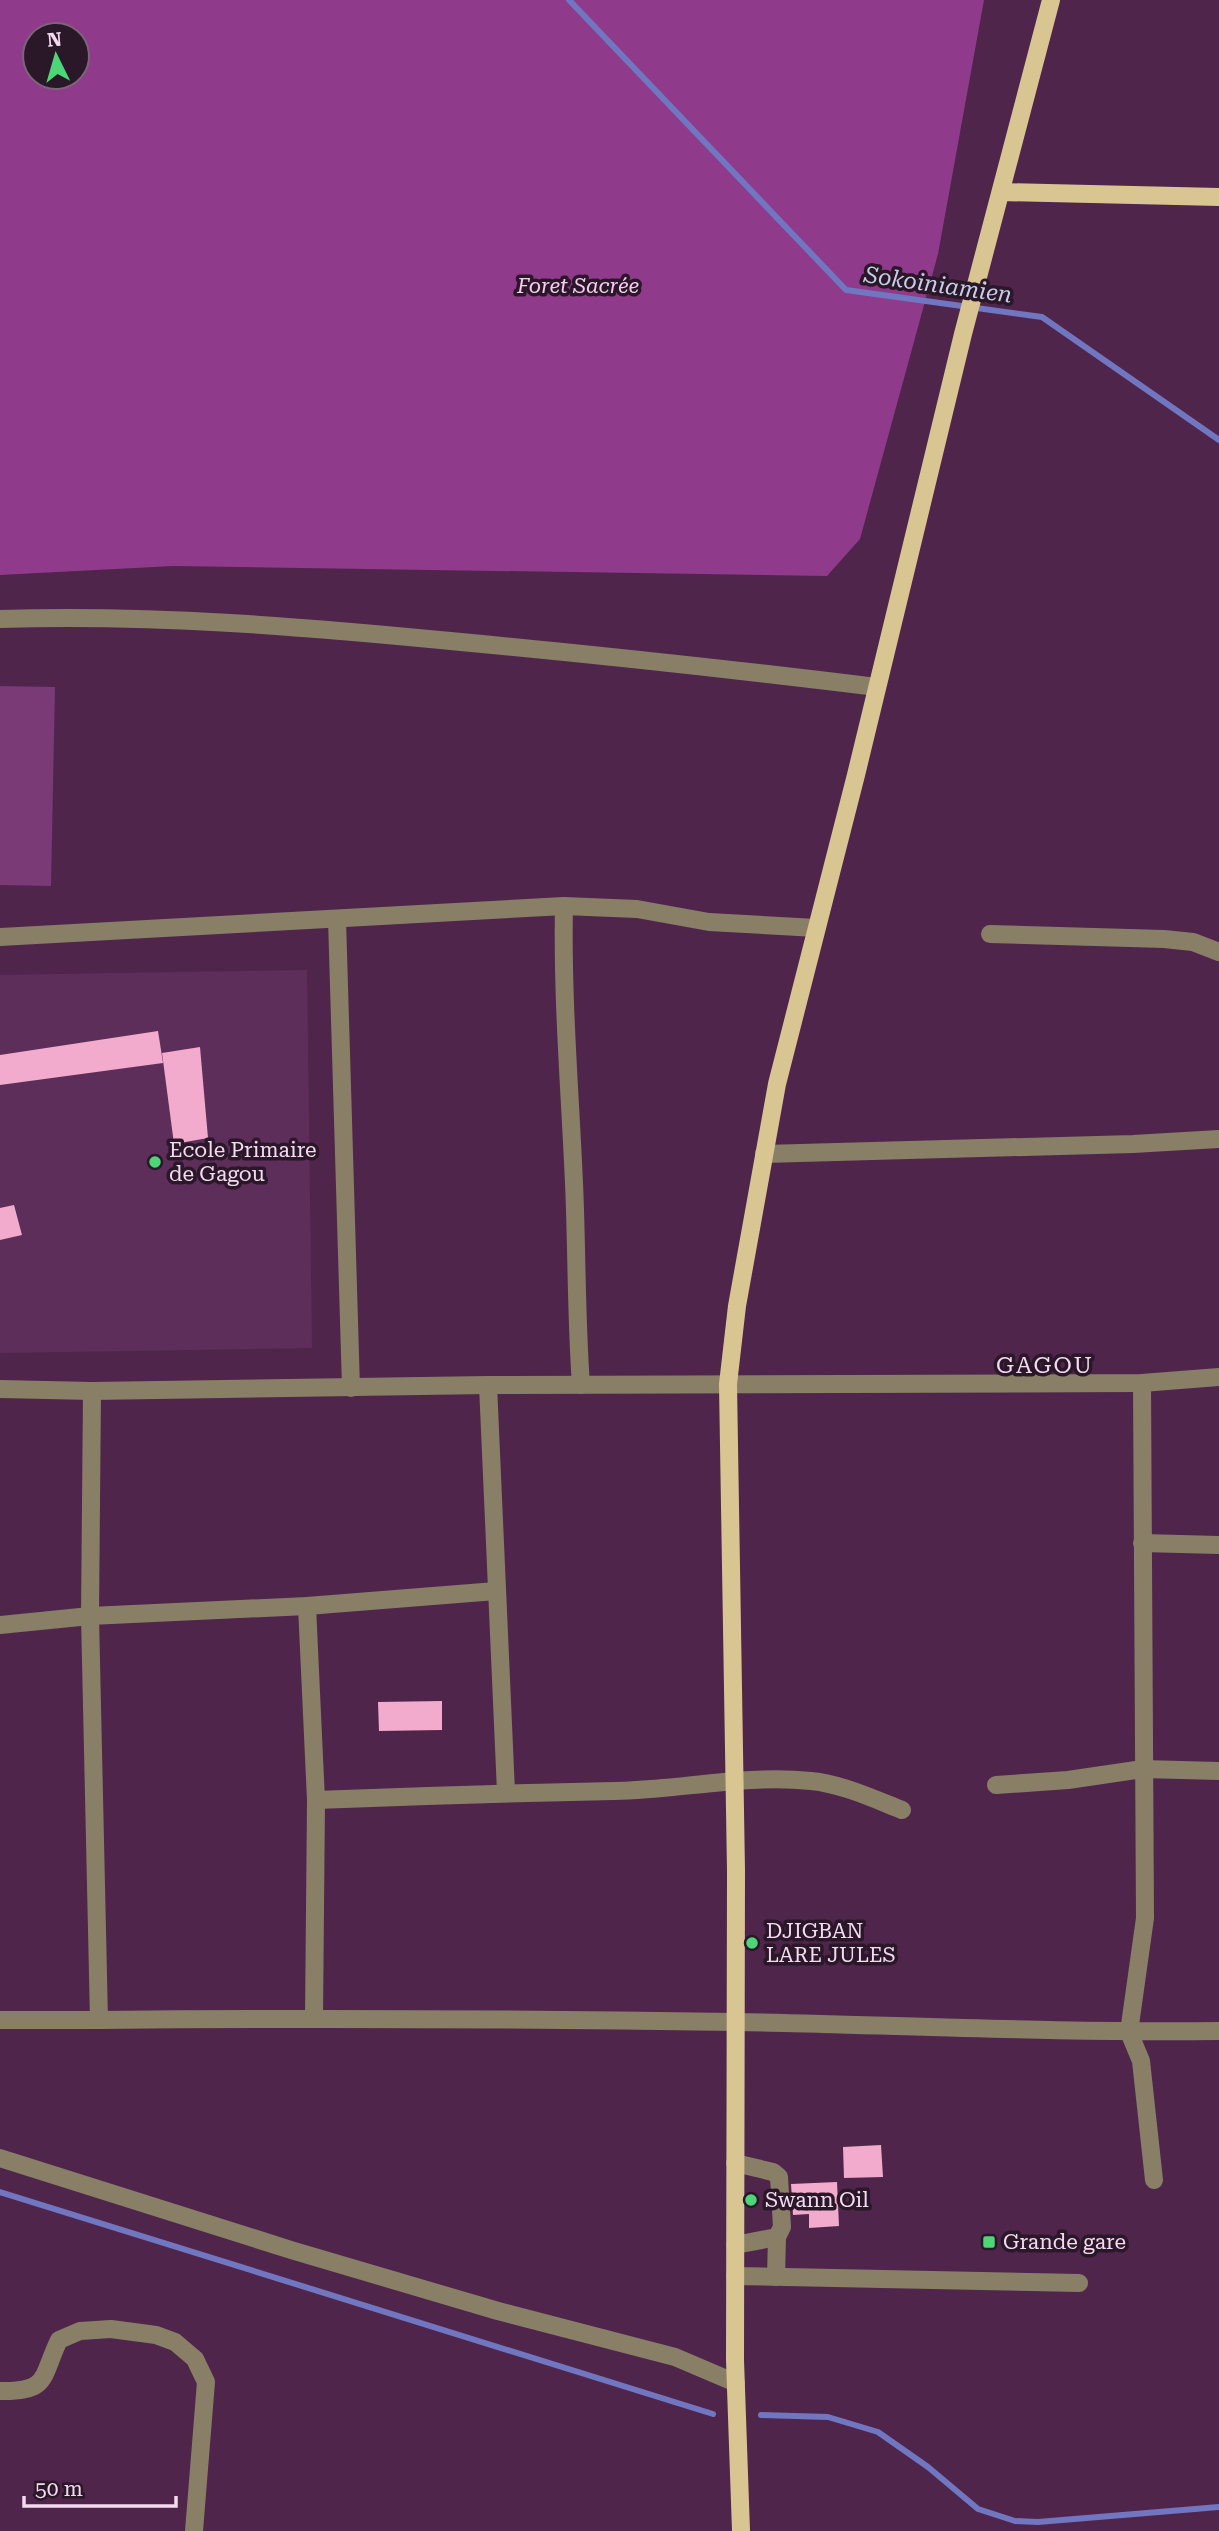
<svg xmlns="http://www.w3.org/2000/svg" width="1219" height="2531" viewBox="0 0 1219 2531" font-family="'Roboto Serif',serif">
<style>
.built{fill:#5d2e59}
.green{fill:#793a75}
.forest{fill:#903a8b;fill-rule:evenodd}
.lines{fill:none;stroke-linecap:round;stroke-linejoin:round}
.stream{stroke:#7076bf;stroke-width:6}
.building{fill:#f2abcc}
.minor{stroke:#887f66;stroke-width:18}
.major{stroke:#d8c592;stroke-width:18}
.poi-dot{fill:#4cd677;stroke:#2a1728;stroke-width:2.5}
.labels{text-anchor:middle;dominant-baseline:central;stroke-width:7;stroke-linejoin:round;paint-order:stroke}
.park-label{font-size:21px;font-style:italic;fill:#f8caf2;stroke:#2a1728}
.poi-label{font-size:21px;fill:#f4daf1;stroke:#2a1728;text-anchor:start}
.water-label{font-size:23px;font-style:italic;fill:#c5cee8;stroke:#2a1728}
.neighbourhood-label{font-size:23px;letter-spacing:2px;fill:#f4daf1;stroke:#2a1728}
</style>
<rect width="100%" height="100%" fill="#4f254b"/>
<path class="built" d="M307,970L312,1348L0,1353V975Z"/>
<path class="green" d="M0,686L55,687L51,886L0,885Z"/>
<path class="forest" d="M0,0H984L938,254L860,539L827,576L173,566L0,575ZM35,35H77V77H35Z"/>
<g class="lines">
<g class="stream">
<path d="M569,0L846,290L1042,317L1219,440"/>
<path d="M0,2192L713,2414"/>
<path d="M761,2415L828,2417L878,2432L928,2467L978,2509L1015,2521L1038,2522L1219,2507"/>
</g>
</g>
<g class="building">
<path d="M158,1031L163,1063L0,1085V1055Z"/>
<path d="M200,1047L208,1138L174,1144L162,1053Z"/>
<path d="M14,1205L22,1235L0,1240V1208Z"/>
<path d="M442,1701V1730L379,1731L378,1702Z"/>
<path d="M881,2145L883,2177L844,2178L843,2147Z"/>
<path d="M837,2182L839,2226L809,2228V2214L793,2215L791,2184Z"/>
</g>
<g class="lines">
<g class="minor">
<path d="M0,619C154,614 307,627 461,642C600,655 738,670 877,687"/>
<path d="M564,906C562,998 570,1091 574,1183C577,1250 576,1317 581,1385"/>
<path d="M337,919L351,1388"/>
<path d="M990,934L1164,939L1193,942L1219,952"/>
<path d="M0,937L564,906L637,909L709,922L816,928"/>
<path d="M764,1154L1133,1144L1219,1139"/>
<path d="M1142,1383L1145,1918L1129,2032L1141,2061L1154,2180"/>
<path d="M488,1385L506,1792"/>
<path d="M0,1389L92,1391L488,1385L1142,1383L1219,1377"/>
<path d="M1142,1543L1219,1545"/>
<path d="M307,1606L316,1800L314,2018"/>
<path d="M0,1625L90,1616L307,1606L496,1591"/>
<path d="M996,1785L1068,1780L1143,1769L1219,1771"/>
<path d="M316,1800C415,1796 515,1793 614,1791C680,1790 745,1774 811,1781C842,1784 874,1799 902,1810"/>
<path d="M0,2020H99L90,1616L92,1391"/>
<path d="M99,2020C311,2018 523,2019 735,2022C896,2025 1058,2033 1219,2031"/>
<path d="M0,2158L291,2250L498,2311L675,2357L736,2383"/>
<path d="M735,2163L773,2172L779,2177L782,2227L777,2237L735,2245"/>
<path d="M735,2276L1079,2283"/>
<path d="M776,2277L777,2237"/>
<path d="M0,2391C49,2392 41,2378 59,2340L80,2331L111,2329L156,2335L175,2342L195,2359L206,2382L194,2531"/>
</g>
<g class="major">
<path d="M1001,192L1219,197"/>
<path d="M741,2531L735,2360L736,1871L728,1384L737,1306L777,1084L856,775L963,334L1051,0"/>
</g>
</g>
<g class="poi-dot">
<circle cx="155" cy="1162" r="7"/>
<circle cx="752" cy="1943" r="7"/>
<circle cx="751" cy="2200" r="7"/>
<rect x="982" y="2235" width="14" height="14" rx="3.5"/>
</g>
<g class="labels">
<g class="park-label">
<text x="578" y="286">Foret Sacrée</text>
</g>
<g class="poi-label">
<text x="169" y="1150">Ecole Primaire<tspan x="169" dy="24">de Gagou</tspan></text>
<text x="766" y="1931">DJIGBAN<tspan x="766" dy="24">LARE JULES</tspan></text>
<text x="765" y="2200">Swann Oil</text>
<text x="1003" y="2242">Grande gare</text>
</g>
<g class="water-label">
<text transform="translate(938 285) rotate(8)">Sokoiniamien</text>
</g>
<g class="neighbourhood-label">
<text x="1045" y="1365">GAGOU</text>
</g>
</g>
<g transform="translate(56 56) rotate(355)"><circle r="33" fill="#2a1728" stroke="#7b6578" stroke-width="2"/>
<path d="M0-5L12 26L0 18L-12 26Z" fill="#4cd677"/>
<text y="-10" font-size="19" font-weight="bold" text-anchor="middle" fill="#f4daf1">N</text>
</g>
<path d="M24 2496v10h152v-10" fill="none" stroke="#f4daf1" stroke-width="3.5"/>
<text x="35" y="2496" font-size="21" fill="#f4daf1" stroke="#2a1728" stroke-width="5" paint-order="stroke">50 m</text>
</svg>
